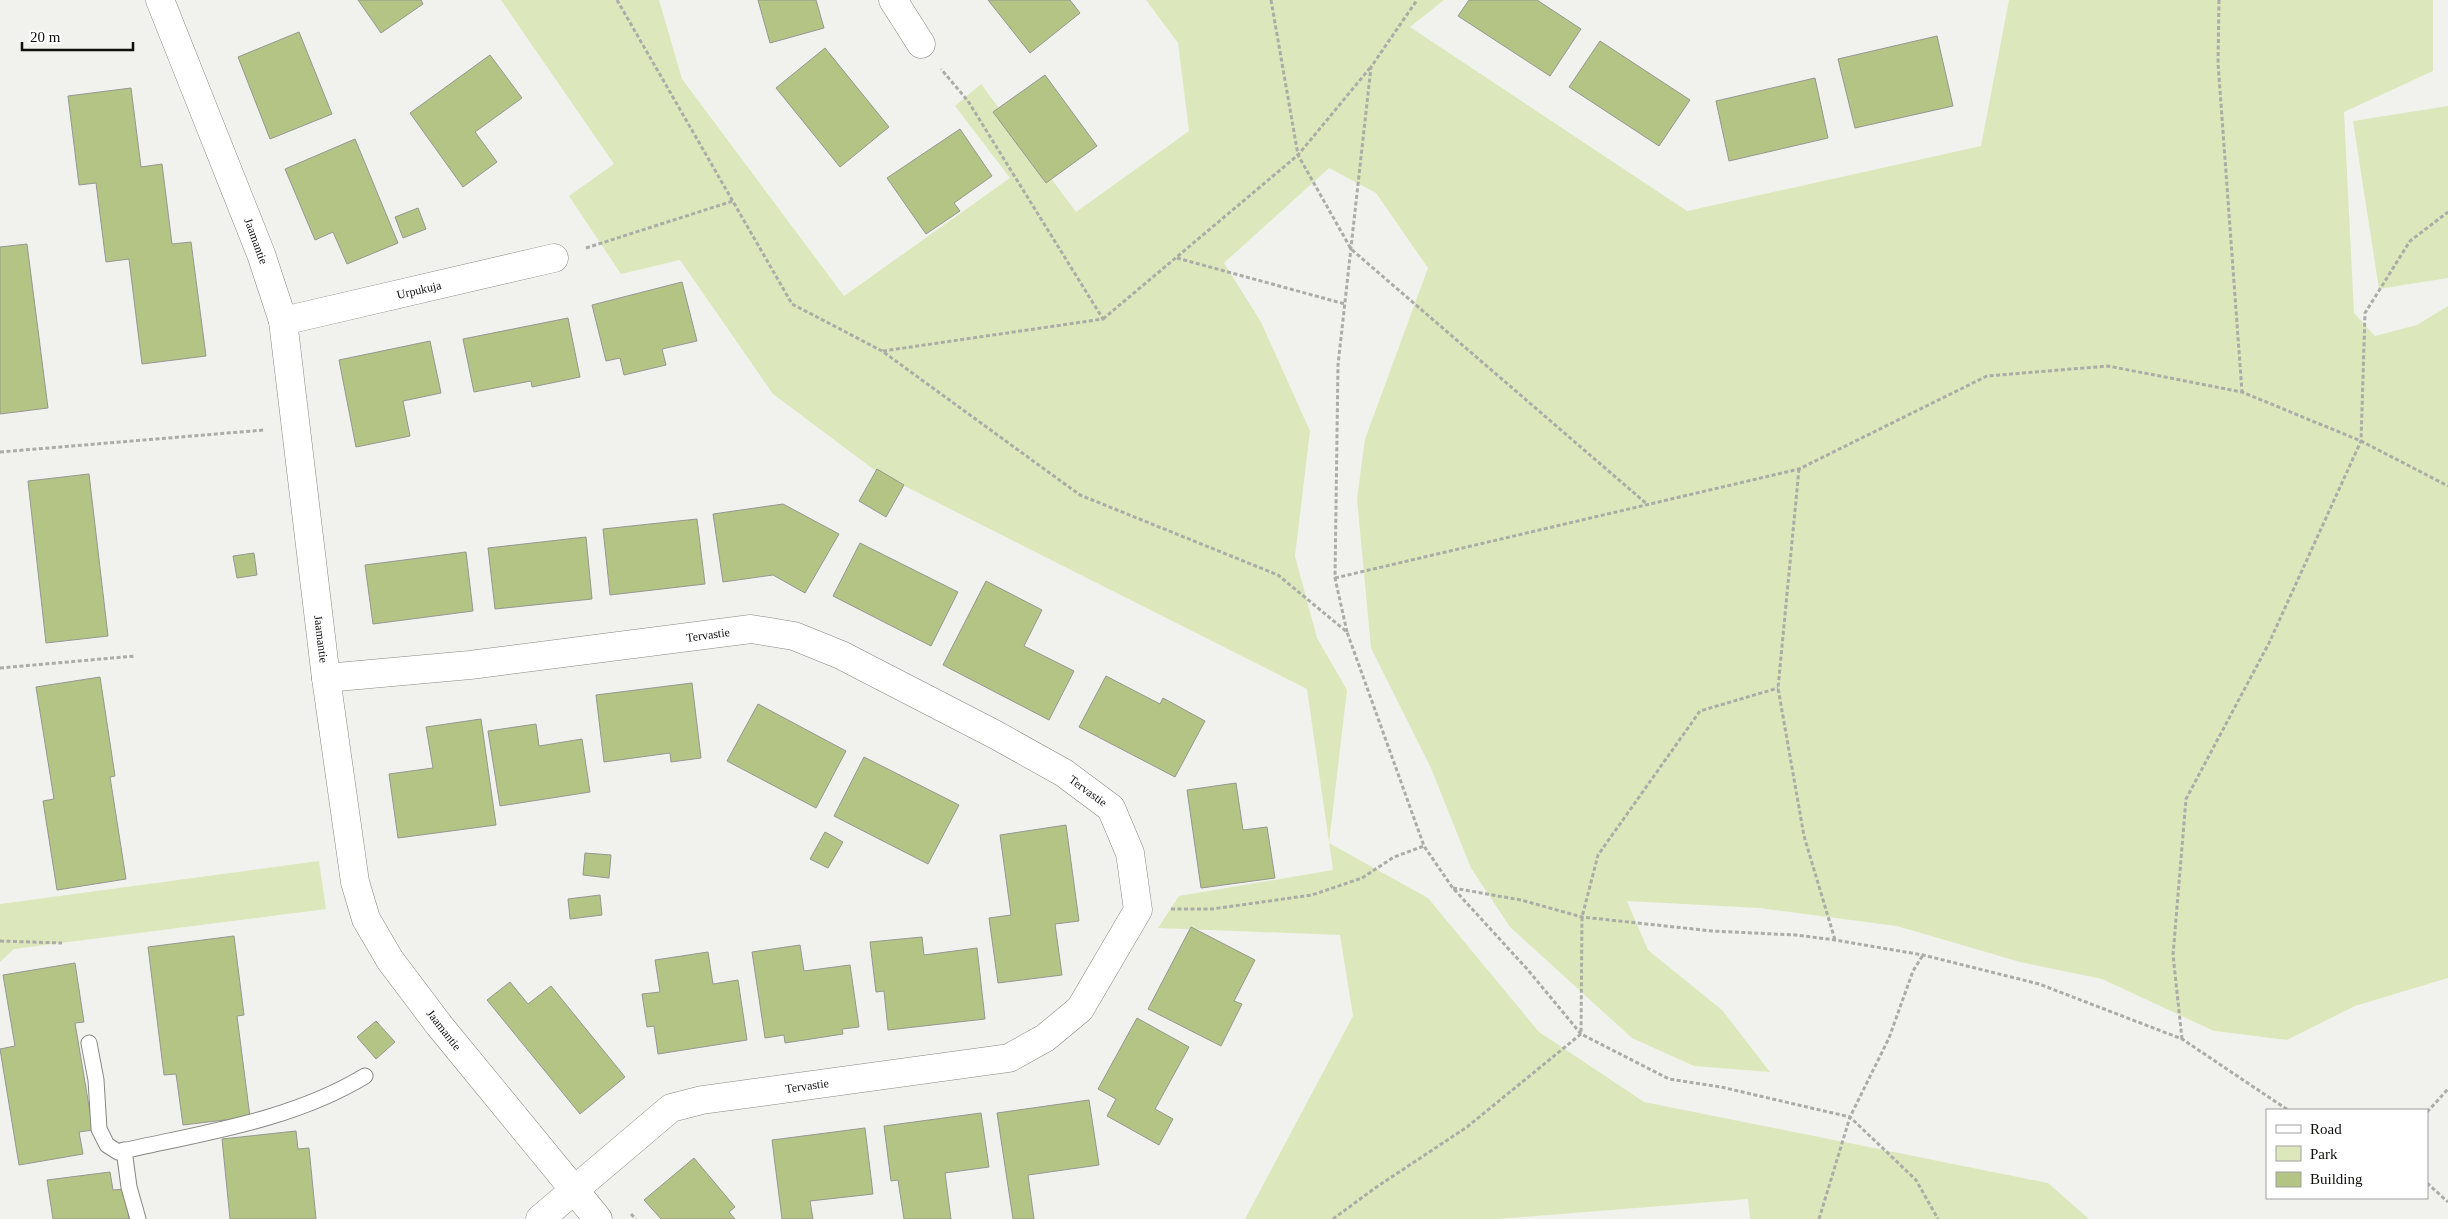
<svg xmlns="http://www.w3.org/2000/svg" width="2448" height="1219" viewBox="0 0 2448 1219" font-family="Georgia,serif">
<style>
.green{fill:#dce8bb}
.building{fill:#b3c484;stroke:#969792}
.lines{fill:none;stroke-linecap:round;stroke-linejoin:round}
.lane-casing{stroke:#868783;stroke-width:17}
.street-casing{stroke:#868783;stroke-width:29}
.secondary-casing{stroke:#868783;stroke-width:29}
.path{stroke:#abaca8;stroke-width:3;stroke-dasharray:4 2.5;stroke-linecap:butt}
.lane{stroke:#fff;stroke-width:15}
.street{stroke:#fff;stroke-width:28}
.secondary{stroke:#fff;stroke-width:28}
.labels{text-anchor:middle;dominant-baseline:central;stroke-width:5;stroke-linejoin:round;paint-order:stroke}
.street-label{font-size:12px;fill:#0f0f0e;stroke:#fff}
</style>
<rect width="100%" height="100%" fill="#f1f2ed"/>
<g class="green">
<path d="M501,0H659L682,79L844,296L1010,178L955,106L981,84L1076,212L1189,131L1178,43L1146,0H1444L1410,27L1687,211L1981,146L2009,0H2433V71L2344,112L2354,313L2375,336L2417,325L2448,306V978L2355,1006L2287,1040L2214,1031L2102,979L2020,962L1897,926L1759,908L1627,901L1648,950L1722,1010L1770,1072L1694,1066L1632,1038L1510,927L1471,868L1431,768L1371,648L1357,499L1365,439L1428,268L1376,193L1329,168L1224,263L1261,322L1310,431L1295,556L1317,638L1347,690L1329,843L1428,898L1539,1032L1644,1102L2048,1183L2089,1219H1750L1748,1199L1498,1219H1245L1353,1016L1340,935L1158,928L1179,896L1333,870L1307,689L877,472L773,394L680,260L621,274L569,196L614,164Z"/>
<path d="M2448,106V278L2379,289L2353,121Z"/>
<path d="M319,861L326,909L14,949L0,962V904Z"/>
</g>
<g class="building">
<path d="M358,0H421L423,4L381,33Z"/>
<path d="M758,0H816L824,28L770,43Z"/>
<path d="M988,0H1070L1080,13L1030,53Z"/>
<path d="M1469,0H1537L1581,29L1550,76L1458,16Z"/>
<path d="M299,32L332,114L270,139L238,57Z"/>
<path d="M1937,36L1953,106L1855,128L1838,59Z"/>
<path d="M1600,41L1690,100L1659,146L1569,87Z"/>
<path d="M825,48L889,127L840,167L776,88Z"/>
<path d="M490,55L522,98L475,132L497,162L463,187L410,113Z"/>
<path d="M1045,75L1097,146L1046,183L993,112Z"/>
<path d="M1815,78L1828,138L1729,161L1716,101Z"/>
<path d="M131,88L141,167L162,164L172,244L191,242L206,356L142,364L129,259L106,262L96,183L79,185L68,96Z"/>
<path d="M960,129L992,176L954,203L960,211L926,234L887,178Z"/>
<path d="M355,139L398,243L347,264L333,232L315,240L285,169Z"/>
<path d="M418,208L426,229L403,238L395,217Z"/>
<path d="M27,244L48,408L0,414V247Z"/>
<path d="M682,282L697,341L662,349L666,365L624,375L620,358L606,361L592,305Z"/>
<path d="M568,318L580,377L532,387L531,381L474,392L463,339Z"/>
<path d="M430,341L441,393L403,401L410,436L356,447L339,360Z"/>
<path d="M877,469L904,485L886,517L859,501Z"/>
<path d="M89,474L108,636L46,643L28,481Z"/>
<path d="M783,504L839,534L805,593L773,575L723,582L713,514Z"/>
<path d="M697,519L705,584L610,595L603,529Z"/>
<path d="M586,537L592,599L495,609L488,548Z"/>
<path d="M860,543L958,592L931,646L833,596Z"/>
<path d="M466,552L473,611L373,624L365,565Z"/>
<path d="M254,553L257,575L237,578L233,556Z"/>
<path d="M986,581L1042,610L1024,646L1074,671L1049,720L943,665Z"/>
<path d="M1106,676L1160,704L1163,698L1205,721L1175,777L1079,727Z"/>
<path d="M100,677L115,776L110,777L126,879L57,890L43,801L54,799L36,687Z"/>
<path d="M692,683L701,758L671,762L670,753L604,762L596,695Z"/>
<path d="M758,704L846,751L816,808L727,761Z"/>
<path d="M481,719L496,825L398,838L389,774L433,768L426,727Z"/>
<path d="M536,724L539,746L582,739L590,792L500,806L488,731Z"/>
<path d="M864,757L959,805L928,864L834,816Z"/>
<path d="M1236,783L1243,830L1267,827L1275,878L1201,888L1187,790Z"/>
<path d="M1066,825L1079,921L1055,924L1062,975L998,983L989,918L1011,915L1000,835Z"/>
<path d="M825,832L843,842L828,868L810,859Z"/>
<path d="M585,853L611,855L609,878L583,875Z"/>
<path d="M600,895L602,915L570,919L568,899Z"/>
<path d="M1191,927L1255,960L1234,1001L1242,1004L1221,1046L1148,1009Z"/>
<path d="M234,936L244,1015L237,1016L250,1117L183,1125L176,1074L164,1075L148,947Z"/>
<path d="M922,937L924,955L977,948L985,1019L888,1030L884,991L876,992L870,942Z"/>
<path d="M800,945L804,971L850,965L859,1027L842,1029L843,1034L785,1043L784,1035L765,1038L752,952Z"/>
<path d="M708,952L713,984L738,980L747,1040L658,1054L654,1026L647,1027L642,994L660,992L655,960Z"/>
<path d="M75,963L84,1022L75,1023L93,1130L79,1132L83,1154L19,1165L0,1049L15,1046L3,975Z"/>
<path d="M510,982L528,1004L551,986L625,1077L580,1114L487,1000Z"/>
<path d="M1137,1018L1189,1047L1155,1109L1173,1119L1159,1145L1107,1116L1116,1099L1098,1089Z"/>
<path d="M376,1021L395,1042L376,1059L357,1037Z"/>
<path d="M1089,1100L1099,1165L1028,1175L1034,1219H1013L997,1113Z"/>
<path d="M981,1113L989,1167L945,1173L951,1219H904L898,1180L891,1181L884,1126Z"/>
<path d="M865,1128L873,1194L810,1201L813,1219H782L772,1140Z"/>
<path d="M296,1131L298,1149L309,1148L316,1219H230L222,1139Z"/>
<path d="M694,1158L735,1207L729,1212L735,1219H661L644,1200Z"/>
<path d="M110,1172L113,1190L125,1189L129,1219H53L47,1180Z"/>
</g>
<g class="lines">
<defs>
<g id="lane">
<path d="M89,1043L96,1080L99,1129L107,1145L118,1152C201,1133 291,1121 365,1076"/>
<path d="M124,1150L129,1187L138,1219"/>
</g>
<g id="street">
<path d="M893,0L921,44"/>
<path d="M283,321L554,258"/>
<path d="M326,678L470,665L751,629L794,636L841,655L996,735L1064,773L1111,808L1130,853L1138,910L1080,1009L1045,1038L1009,1058L702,1100L671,1108L540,1219"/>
</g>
<path id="secondary" d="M160,0L261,254L283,321L326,678L355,882L366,919L390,960L439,1025L598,1219"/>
</defs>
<use href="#lane" class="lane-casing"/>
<use href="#street" class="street-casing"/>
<use href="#secondary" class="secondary-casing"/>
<g class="path">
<path d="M617,0L792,304L882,351L1080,495L1278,575L1347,632L1424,846L1452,887L1528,970L1581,1034L1669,1079L1721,1087L1850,1117L1916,1180L1938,1219"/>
<path d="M1271,0L1298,155L1351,249L1648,505"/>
<path d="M2219,0L2218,63L2242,392"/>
<path d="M586,248L733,201"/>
<path d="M1177,258L1345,304"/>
<path d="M1103,319L1298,155L1370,68"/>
<path d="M883,351L1103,319L968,101L941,69"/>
<path d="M0,452L264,430"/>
<path d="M1799,469L1778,688L1804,836L1835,940"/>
<path d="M1335,578L1799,469L1987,376L2108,366L2242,392L2361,441L2448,486"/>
<path d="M1347,632L1335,578L1338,365L1371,67L1417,0"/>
<path d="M0,668L135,656"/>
<path d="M1453,888L1521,900L1582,917L1712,931L1796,935L1835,940L1923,955L2039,984L2182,1039L2288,1110"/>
<path d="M1171,909H1212L1312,895L1362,878L1394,857L1424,846"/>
<path d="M0,941L62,943"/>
<path d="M2182,1039L2173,955L2186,799L2269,643L2361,441L2365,313L2410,241L2448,212"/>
<path d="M2427,1112L2448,1089"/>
<path d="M2427,1183L2448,1202"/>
<path d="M631,1214L636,1219"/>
<path d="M1333,1219L1375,1188L1467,1127L1581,1034L1582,917L1598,855L1700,711L1778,688"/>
<path d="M1819,1219L1850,1117L1889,1038L1913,971L1923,955"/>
</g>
<use href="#lane" class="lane"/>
<use href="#street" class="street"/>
<use href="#secondary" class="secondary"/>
</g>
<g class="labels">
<g class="street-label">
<text transform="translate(256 241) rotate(70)">Jaamantie</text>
<text transform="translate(419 290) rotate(-13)">Urpukuja</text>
<text transform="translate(708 635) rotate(-8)">Tervastie</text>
<text transform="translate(321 639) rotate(83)">Jaamantie</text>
<text transform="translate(1088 791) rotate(36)">Tervastie</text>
<text transform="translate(444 1030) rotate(52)">Jaamantie</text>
<text transform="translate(807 1086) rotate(-8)">Tervastie</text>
</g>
</g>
<rect x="2266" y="1109" width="162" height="90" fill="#ffffff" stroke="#9f9f9f"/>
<rect x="2276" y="1125" width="25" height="8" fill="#ffffff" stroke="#9f9f9f"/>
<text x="2310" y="1134" font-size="15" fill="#0f0f0e">Road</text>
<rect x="2276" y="1146" width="25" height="15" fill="#dce8bb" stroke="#9f9f9f"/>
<text x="2310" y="1159" font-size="15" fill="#0f0f0e">Park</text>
<rect x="2276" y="1172" width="25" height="15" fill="#b3c484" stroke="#9f9f9f"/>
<text x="2310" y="1184" font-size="15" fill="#0f0f0e">Building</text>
<path d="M22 42v8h111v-8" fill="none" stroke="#0f0f0e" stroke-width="2.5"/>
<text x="30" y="42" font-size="15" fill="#0f0f0e" stroke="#ffffff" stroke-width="4" paint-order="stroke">20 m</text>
</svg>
